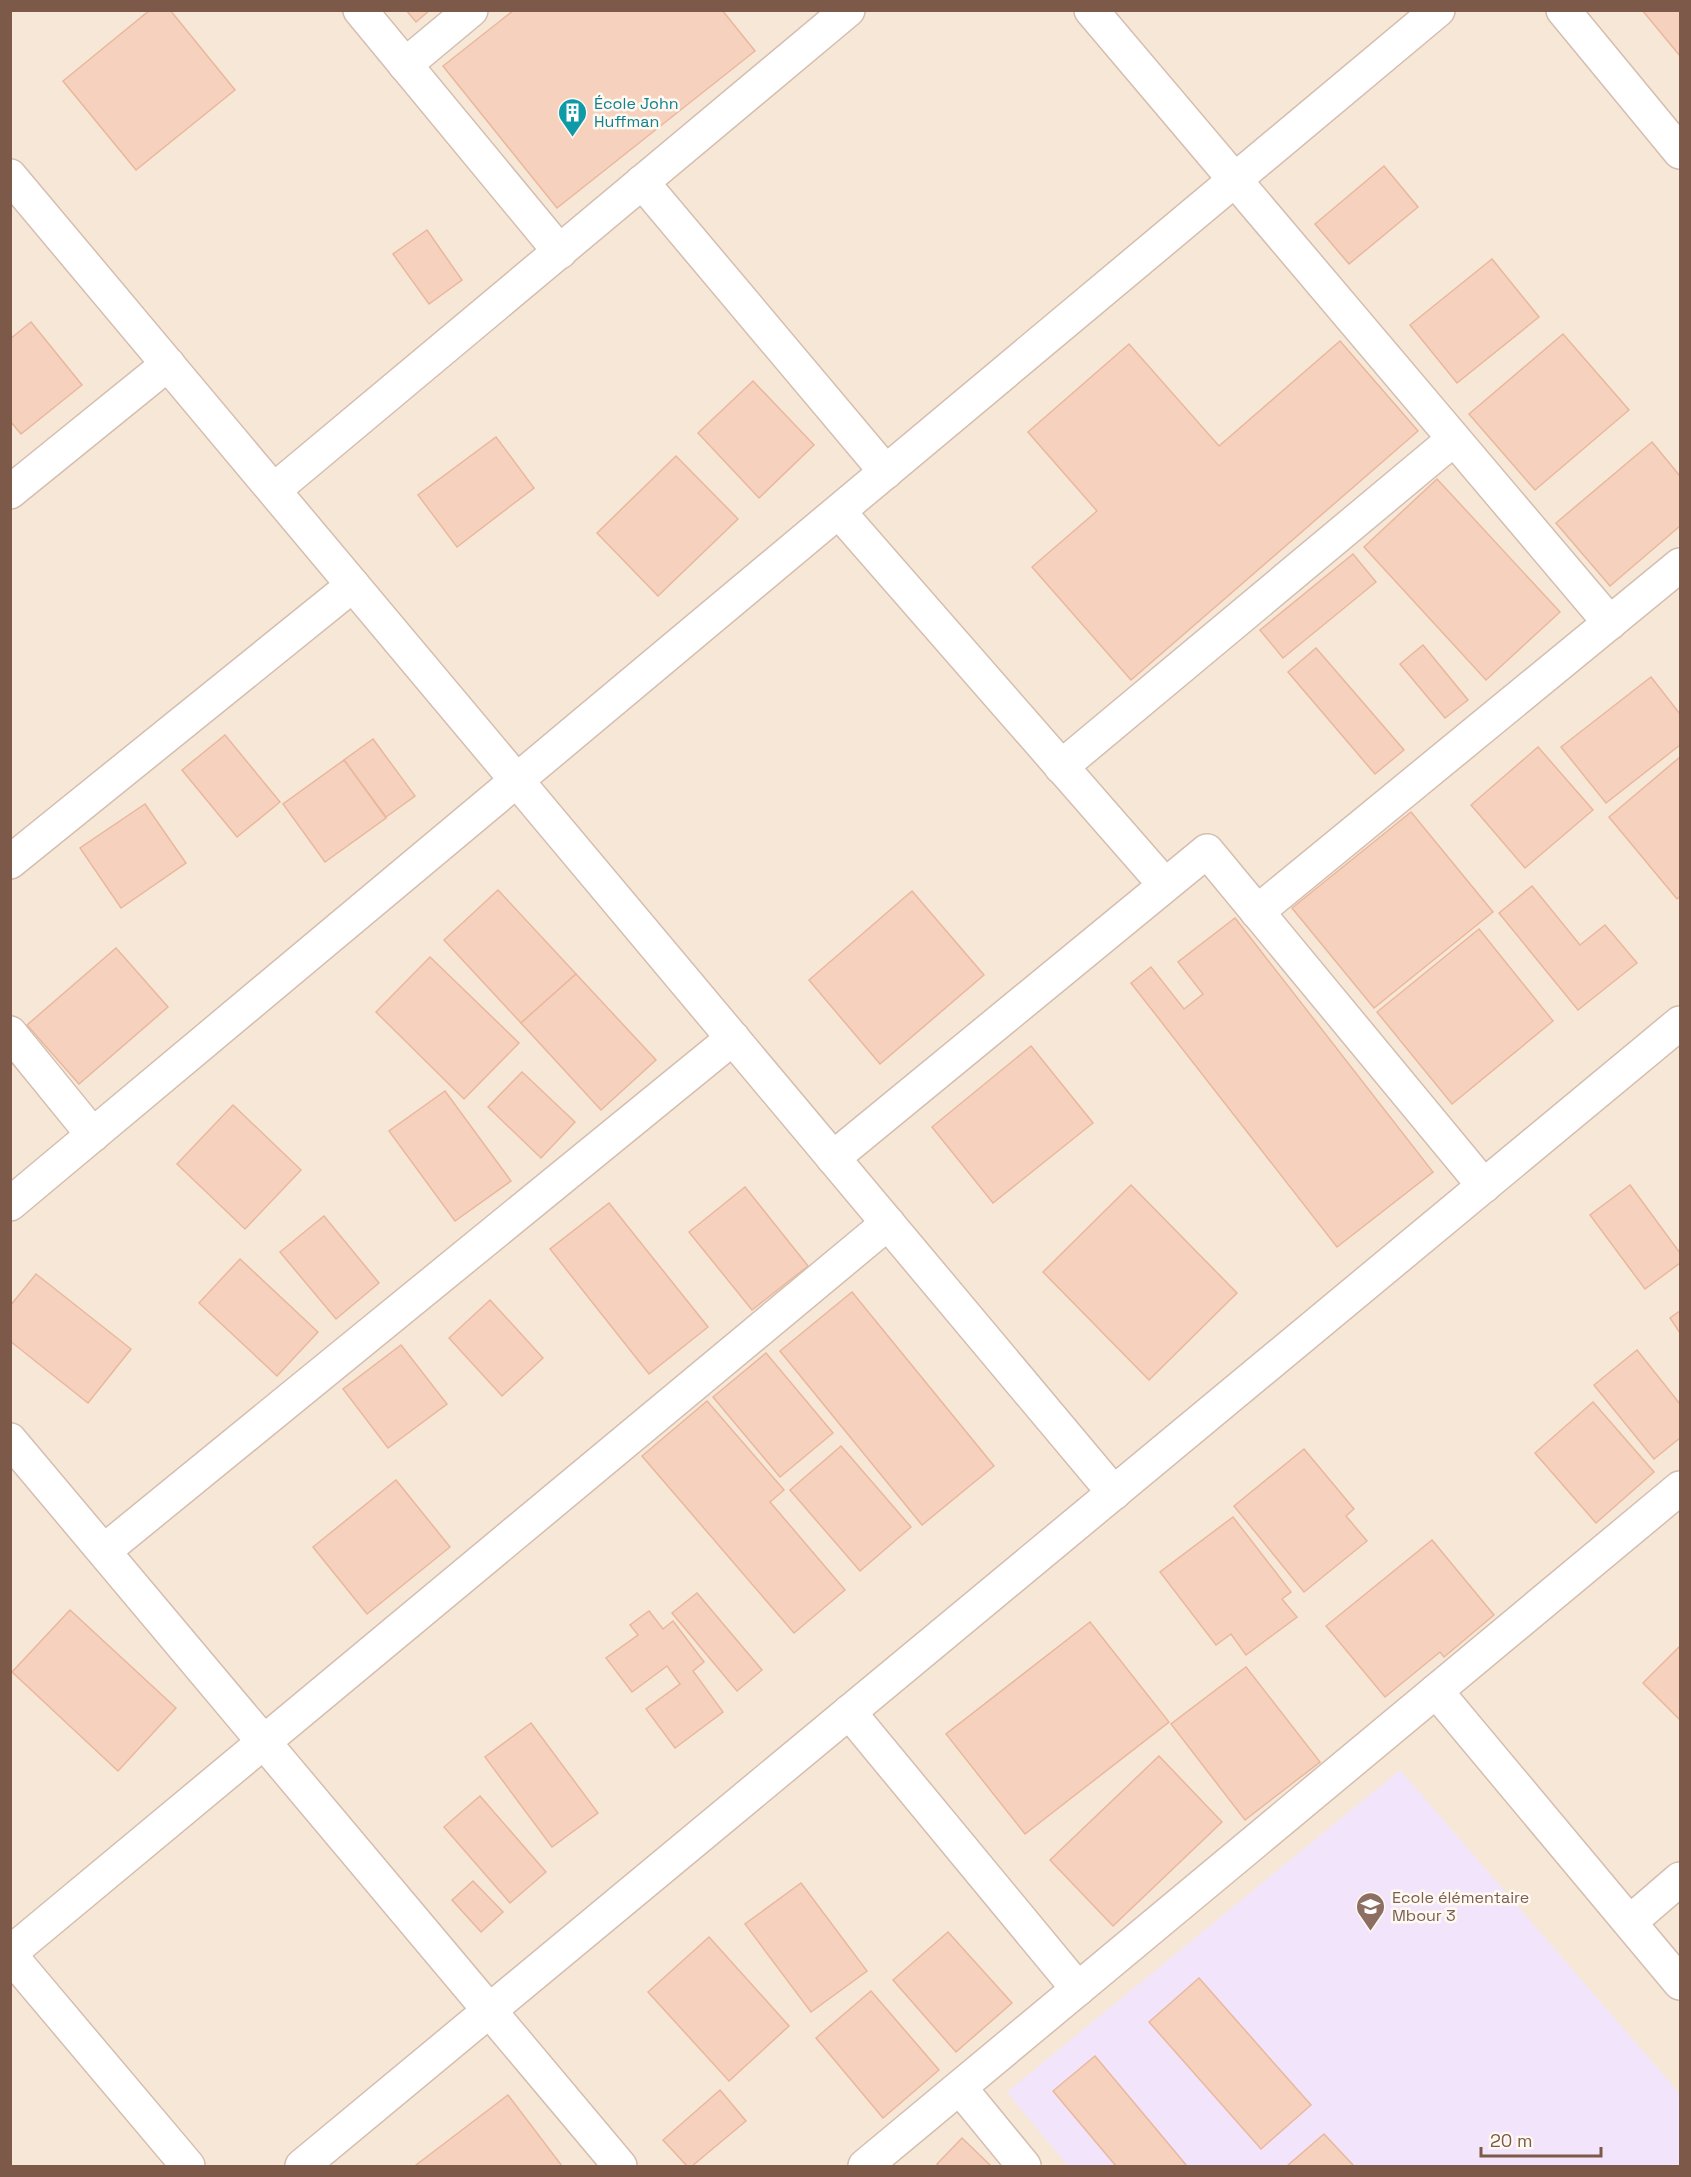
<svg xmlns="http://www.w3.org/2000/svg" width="1691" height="2177" viewBox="0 0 1691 2177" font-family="'Space Grotesk',sans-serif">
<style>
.residential{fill:#f7e7d7}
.education{fill:#f2e5fb}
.building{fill:#f6d2be;stroke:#eab79d;stroke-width:1.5}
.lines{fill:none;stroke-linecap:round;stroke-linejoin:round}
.minor-casing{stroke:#d4beb0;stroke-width:36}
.minor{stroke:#fff;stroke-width:33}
.labels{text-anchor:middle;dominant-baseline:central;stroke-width:5;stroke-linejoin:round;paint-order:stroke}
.culture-label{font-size:16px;fill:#0d838f;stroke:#fff9f1;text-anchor:start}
.education-label{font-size:16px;fill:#785e54;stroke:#fff9f1;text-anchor:start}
</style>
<rect width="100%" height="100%" fill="#fef5e9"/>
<rect class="residential" x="11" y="11" width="1669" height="2155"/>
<path class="education" d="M1400,1770L1680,2094V2166H1068L1007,2092Z"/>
<g class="building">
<path d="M150,10H170L235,90L136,170L63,81Z"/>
<path d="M406,10H430L416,22Z"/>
<path d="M514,10H722L755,51L557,208L443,66Z"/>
<path d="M1642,10H1680V56Z"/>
<path d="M1384,166L1418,207L1349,264L1315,224Z"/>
<path d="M427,230L462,280L429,304L393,254Z"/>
<path d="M1492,259L1539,317L1457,383L1410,325Z"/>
<path d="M31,322L82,385L21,434L10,421V339Z"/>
<path d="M1563,334L1629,410L1535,490L1469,414Z"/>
<path d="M1340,341L1418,431L1131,680L1032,567L1097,511L1028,432L1129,344L1219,446Z"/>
<path d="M753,381L814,445L759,498L698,433Z"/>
<path d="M496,437L534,488L457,547L418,495Z"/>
<path d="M1652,442L1680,476V526L1610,586L1556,523Z"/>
<path d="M676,456L738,519L658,596L597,533Z"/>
<path d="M1437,479L1560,612L1486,680L1364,547Z"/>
<path d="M1353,554L1376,582L1283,658L1260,630Z"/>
<path d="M1423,645L1468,700L1445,718L1400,664Z"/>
<path d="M1316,648L1404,750L1375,774L1288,672Z"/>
<path d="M1651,677L1680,714V745L1606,803L1561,747Z"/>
<path d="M225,735L280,802L237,837L182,770Z"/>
<path d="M373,739L415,796L386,817L344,760Z"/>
<path d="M1538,747L1593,810L1525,868L1471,805Z"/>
<path d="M1680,757V896L1677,899L1609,817Z"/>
<path d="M344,760L386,818L325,862L283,804Z"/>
<path d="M145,804L186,863L121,908L80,848Z"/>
<path d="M1411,812L1493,912L1374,1008L1292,908Z"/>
<path d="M1532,886L1580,945L1605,925L1637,963L1578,1010L1499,913Z"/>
<path d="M498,890L576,974L521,1023L444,940Z"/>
<path d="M912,891L984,975L880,1064L809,980Z"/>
<path d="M1235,918L1433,1172L1337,1247L1131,983L1151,967L1184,1009L1203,994L1178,962Z"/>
<path d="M1479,929L1553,1021L1452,1104L1377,1012Z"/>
<path d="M116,948L168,1007L79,1084L27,1025Z"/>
<path d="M430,957L519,1043L464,1099L376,1012Z"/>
<path d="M576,974L656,1060L601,1110L521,1023Z"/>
<path d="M1031,1046L1093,1123L993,1203L932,1127Z"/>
<path d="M522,1072L575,1122L541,1158L488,1107Z"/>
<path d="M445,1091L511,1181L455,1221L389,1131Z"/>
<path d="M233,1105L301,1170L245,1229L177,1164Z"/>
<path d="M1131,1185L1237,1293L1149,1380L1043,1272Z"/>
<path d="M1630,1185L1680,1253V1263L1645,1289L1590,1215Z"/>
<path d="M745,1187L808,1266L752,1310L689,1232Z"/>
<path d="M609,1203L708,1327L649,1374L550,1249Z"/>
<path d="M324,1216L379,1283L336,1319L280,1252Z"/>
<path d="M240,1259L318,1332L277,1376L199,1303Z"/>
<path d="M36,1274L131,1349L88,1403L10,1341V1306Z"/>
<path d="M852,1292L994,1466L922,1525L780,1351Z"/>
<path d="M490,1300L543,1358L502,1396L449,1338Z"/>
<path d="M1680,1311V1333L1670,1318Z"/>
<path d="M401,1345L447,1404L388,1448L343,1389Z"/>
<path d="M1637,1350L1680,1404V1438L1654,1459L1594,1385Z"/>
<path d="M766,1353L833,1433L780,1477L713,1397Z"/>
<path d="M707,1401L784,1490L770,1502L845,1590L794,1633L642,1456Z"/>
<path d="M1593,1402L1654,1472L1596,1523L1535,1453Z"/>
<path d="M841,1446L911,1527L860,1571L790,1490Z"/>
<path d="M1304,1449L1354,1509L1346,1516L1367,1541L1304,1592L1234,1506Z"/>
<path d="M396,1480L450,1547L367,1614L313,1547Z"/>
<path d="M1233,1517L1291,1592L1282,1599L1297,1617L1246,1655L1231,1634L1216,1645L1160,1572Z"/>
<path d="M1432,1540L1494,1615L1444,1657L1440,1652L1385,1697L1326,1626Z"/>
<path d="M697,1593L762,1670L737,1691L672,1613Z"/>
<path d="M70,1610L176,1708L118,1771L12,1672Z"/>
<path d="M649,1611L663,1629L673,1621L704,1662L693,1671L723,1712L675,1748L646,1709L680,1684L667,1666L632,1692L606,1658L638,1635L630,1625Z"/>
<path d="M1090,1622L1169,1722L1025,1834L946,1734Z"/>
<path d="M1680,1646V1720L1643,1683Z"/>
<path d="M1246,1667L1320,1762L1245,1820L1171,1724Z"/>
<path d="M531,1723L598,1813L552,1847L485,1757Z"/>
<path d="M1159,1756L1222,1822L1113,1926L1050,1860Z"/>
<path d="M480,1796L546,1872L510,1903L444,1827Z"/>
<path d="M473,1881L503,1912L481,1932L452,1900Z"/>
<path d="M801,1883L867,1971L811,2012L745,1924Z"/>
<path d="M948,1932L1012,2003L956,2052L893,1980Z"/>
<path d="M709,1937L789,2026L729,2081L648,1992Z"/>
<path d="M1199,1978L1311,2105L1261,2149L1149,2022Z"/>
<path d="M871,1991L939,2070L883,2118L816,2038Z"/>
<path d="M1095,2056L1187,2166H1116L1053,2091Z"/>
<path d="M720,2090L746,2121L692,2166H687L663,2140Z"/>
<path d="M508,2095L562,2166H417L416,2165Z"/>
<path d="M1324,2134L1354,2166H1287Z"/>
<path d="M962,2138L991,2166H939L937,2164Z"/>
</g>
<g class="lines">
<defs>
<g id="minor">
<path d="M360,10L560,252"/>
<path d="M1091,10L1610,623"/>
<path d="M1563,10L1680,152"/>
<path d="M405,65L471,10"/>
<path d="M10,176L1114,1493"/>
<path d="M642,182L886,472"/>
<path d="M274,490L848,10"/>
<path d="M10,492L168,364"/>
<path d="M839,512L1165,885"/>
<path d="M1061,767L1454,439"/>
<path d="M10,862L353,585"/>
<path d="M1257,912L1680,565"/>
<path d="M10,1033L93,1135"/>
<path d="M833,1158L1207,851L1484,1186"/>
<path d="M10,1204L1438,10"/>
<path d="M10,1440L620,2166"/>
<path d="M104,1551L733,1038"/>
<path d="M1436,1691L1680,1983"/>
<path d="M849,1712L1078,1989"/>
<path d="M1630,1922L1680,1879"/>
<path d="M10,1953L888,1223"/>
<path d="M10,1955L188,2166"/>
<path d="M960,2088L1024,2166"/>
<path d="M302,2166L1680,1023"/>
<path d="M865,2166L1680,1488"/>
</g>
</defs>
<use href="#minor" class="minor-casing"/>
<use href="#minor" class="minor"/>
</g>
<defs>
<symbol id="building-pin" viewBox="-11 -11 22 30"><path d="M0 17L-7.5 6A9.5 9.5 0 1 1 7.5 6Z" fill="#0f9aa8" stroke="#fff9f1"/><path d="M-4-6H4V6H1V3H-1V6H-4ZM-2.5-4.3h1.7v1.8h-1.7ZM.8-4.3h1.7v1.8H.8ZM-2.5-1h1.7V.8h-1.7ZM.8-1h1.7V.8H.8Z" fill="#fff"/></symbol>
<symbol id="school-pin" viewBox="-11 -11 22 30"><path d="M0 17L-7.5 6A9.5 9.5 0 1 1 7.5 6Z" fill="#8d6e63" stroke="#fff9f1"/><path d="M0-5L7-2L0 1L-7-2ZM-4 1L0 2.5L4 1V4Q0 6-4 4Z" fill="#fff"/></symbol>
</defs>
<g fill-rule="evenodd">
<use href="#building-pin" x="556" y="96" width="33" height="45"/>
<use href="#school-pin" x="1354" y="1890" width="33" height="45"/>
</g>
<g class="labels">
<g class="culture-label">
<text x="594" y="103">École John<tspan x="594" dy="18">Huffman</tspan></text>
</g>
<g class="education-label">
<text x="1392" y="1897">Ecole élémentaire<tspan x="1392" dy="18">Mbour 3</tspan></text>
</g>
</g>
<rect width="1691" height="2177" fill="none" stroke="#7c5949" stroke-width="24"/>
<path d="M1481 2147v9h120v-9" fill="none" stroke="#7c5949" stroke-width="3"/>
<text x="1490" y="2147" font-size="18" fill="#7c5949" stroke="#fff9f1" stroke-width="4.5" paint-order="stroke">20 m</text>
</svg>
